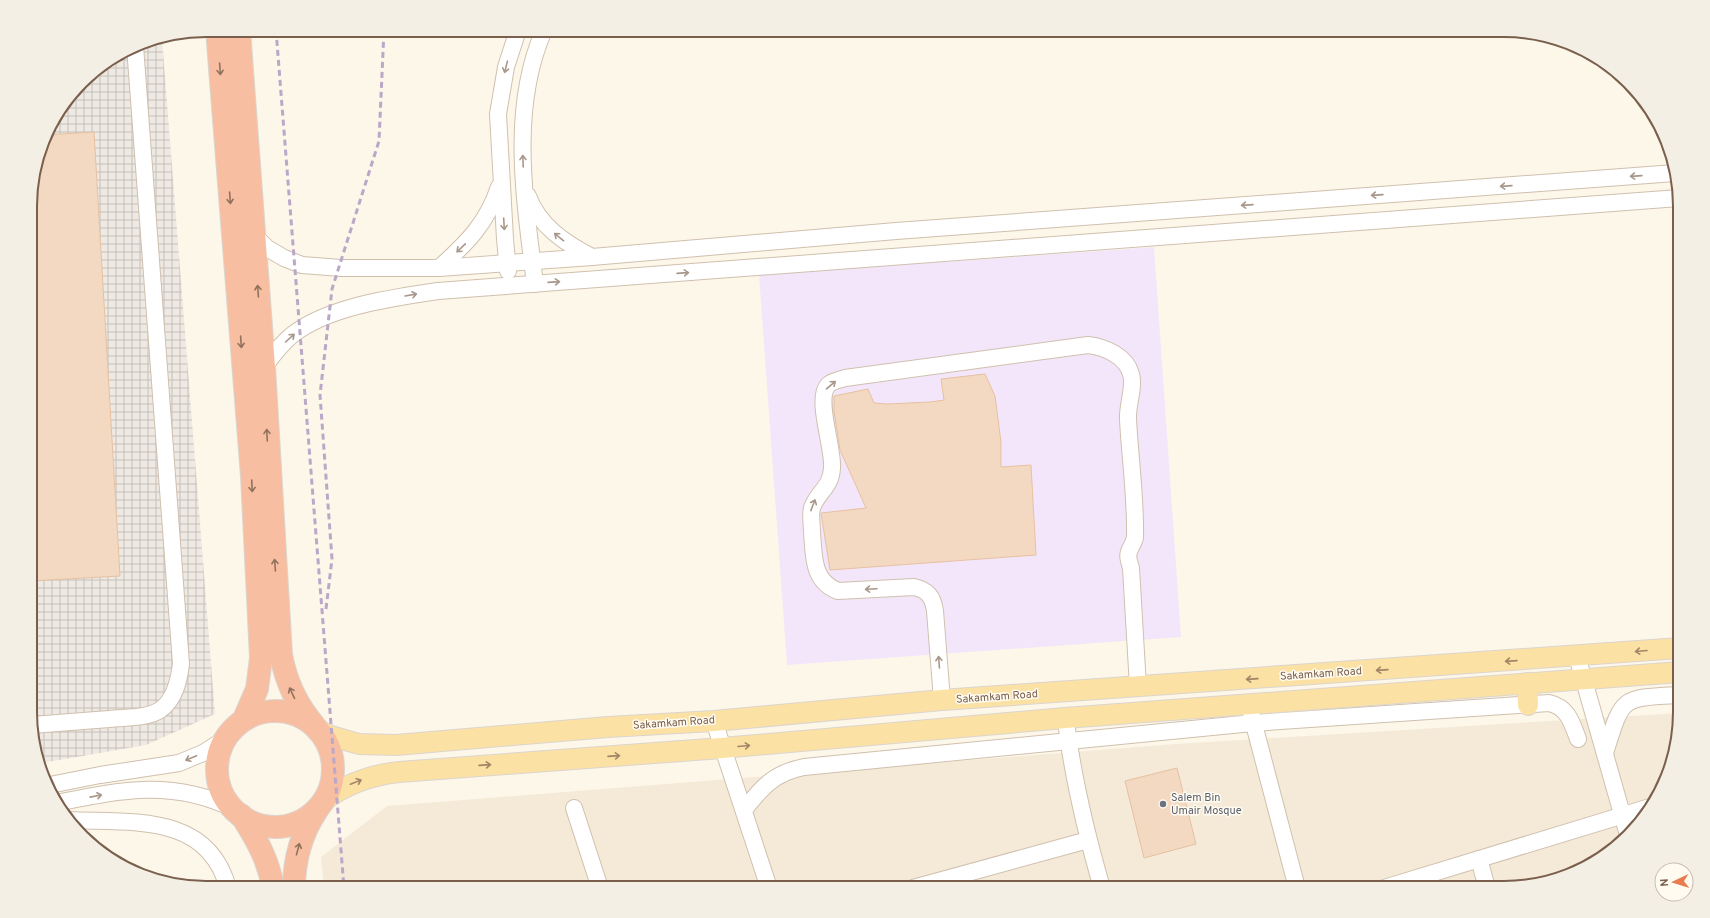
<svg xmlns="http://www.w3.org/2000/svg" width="1710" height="918" viewBox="0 0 1710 918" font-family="Overpass,sans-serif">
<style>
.residential{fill:#f5ead8}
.industrial{fill:url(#industrial-grid)}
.education{fill:#f4e6fa}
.building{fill:#f3d9c1;stroke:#e6c1a1}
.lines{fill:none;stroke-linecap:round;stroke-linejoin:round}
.minor-casing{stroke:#d0c0ae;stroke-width:18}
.major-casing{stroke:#dcd5d0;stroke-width:22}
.highway-casing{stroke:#dcd5d0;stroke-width:24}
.minor{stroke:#fff;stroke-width:16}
.major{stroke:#fbe1a3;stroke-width:20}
.highway{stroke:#f7bea1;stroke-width:22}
.rail{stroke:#bba7c8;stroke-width:3;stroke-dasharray:6 4;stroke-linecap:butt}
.oneway{stroke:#a8978b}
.oneway2{stroke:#92725d}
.oneway3{stroke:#a08666}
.worship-dot{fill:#6b7280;stroke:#fffbf1;stroke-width:1.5}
.labels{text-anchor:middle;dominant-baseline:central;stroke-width:3;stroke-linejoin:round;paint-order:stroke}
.street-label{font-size:11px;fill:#795f4c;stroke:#fffbf1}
.worship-label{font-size:11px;fill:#5b616d;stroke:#fffbf1;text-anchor:start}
.rim{fill:none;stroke:#795f4c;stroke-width:2}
</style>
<defs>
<pattern id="industrial-grid" width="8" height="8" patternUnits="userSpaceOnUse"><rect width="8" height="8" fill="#eee9e3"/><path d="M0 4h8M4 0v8" fill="none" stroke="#c6c0ba"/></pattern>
</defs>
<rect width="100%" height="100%" fill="#fdf7ea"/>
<path class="residential" d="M1680,713L1662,790L1636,828L1602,858L1560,879L1515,888H324L321,857L387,806L1175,744Z"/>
<path class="industrial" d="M162,39L215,714L146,745L42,763L32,735L30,194L48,128L90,74L139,43Z"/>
<path class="education" d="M1154,247L1181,637L787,665L759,275Z"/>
<g class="building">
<path d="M94,132L120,576L31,581L30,194L46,135Z"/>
<path d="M985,374L995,396L1001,442V467L1031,465L1036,555L830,570L821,513L866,508L840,450L834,411V396L868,389L874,403L887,404L930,402L944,400L941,379Z"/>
<path d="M1177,768L1196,844L1144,858L1125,781Z"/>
</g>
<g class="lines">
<defs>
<g id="minor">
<path d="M528,196C539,226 565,243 592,257"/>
<path d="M254,235L267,248L284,258L302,265L341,268H439L592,257L896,231L1675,173"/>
<path d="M439,268C467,243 487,223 499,187"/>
<path d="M508,271L505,239L498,114L506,67L518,30"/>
<path d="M535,284C525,201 509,110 544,30"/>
<path d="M264,367C272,356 281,344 292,335C329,306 392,298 438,291L1679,198"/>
<path d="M1577,656L1628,835"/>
<path d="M942,700L935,611C933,597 928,590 914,587L838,591C812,581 814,556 812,532C812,524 810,515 812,508C818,491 831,488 832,468C834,449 815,399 828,385C832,381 839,380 845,378L1088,345C1105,347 1126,356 1131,374C1135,386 1127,406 1128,419C1130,459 1136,498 1135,538C1130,553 1125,550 1131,568L1138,687"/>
<path d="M1251,713L1297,888"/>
<path d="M714,721L769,888"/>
<path d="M32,725C57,723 83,721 109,719C124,717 146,719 160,710C175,700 179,680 181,664L135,46"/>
<path d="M1067,729C1074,783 1087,836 1102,888"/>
<path d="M1605,753C1623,696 1620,698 1680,695"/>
<path d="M50,785L100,775L179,763L203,753L225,739"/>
<path d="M57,803C121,790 172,779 234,809"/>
<path d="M574,808L600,888"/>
<path d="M744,810C762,787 774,773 804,767L1253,723L1549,703C1568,707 1572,723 1578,739"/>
<path d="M69,820C130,823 208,812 228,888"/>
<path d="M1479,859L1487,888"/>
<path d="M913,888L1088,840"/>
<path d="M1384,888L1650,807"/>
</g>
<g id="major">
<path d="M1527,683L1528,705"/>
<path d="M318,730L331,736L359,744L396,745L608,727L714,721L942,700L1680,648"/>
<path d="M323,801C346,784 370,775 399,772L722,748L1065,718L1680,672"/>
</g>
<g id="highway">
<path d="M217,30L252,476L261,658L257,689L244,719"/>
<path d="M239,30L264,367L281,655C286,682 296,704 314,725"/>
<circle cx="275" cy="769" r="58"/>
<path d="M241,815C256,838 269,861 273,888"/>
<path d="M294,888C294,859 301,834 317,810"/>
</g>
</defs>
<use href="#minor" class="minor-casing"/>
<use href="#major" class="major-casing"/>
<use href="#highway" class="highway-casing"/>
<use href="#minor" class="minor"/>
<use href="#major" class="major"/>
<use href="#highway" class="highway"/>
<g class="rail">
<path d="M276,30L344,888"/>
<path d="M326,609L332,559L320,395L332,289L379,141L384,30"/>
</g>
</g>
<defs><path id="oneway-shaft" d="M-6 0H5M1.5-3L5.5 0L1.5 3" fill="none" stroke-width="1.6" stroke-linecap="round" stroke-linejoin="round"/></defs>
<g class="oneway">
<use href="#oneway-shaft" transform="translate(506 67) rotate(104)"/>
<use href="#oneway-shaft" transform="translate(523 161) rotate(-92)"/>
<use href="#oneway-shaft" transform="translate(1636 176) rotate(176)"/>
<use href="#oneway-shaft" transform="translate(1506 186) rotate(176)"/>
<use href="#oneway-shaft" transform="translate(1377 195) rotate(176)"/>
<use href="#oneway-shaft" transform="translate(1247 205) rotate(176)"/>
<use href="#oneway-shaft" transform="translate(504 224) rotate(87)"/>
<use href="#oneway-shaft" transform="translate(559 237) rotate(-141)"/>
<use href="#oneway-shaft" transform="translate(461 248) rotate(136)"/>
<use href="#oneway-shaft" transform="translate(683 273) rotate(-4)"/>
<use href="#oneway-shaft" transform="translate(554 282) rotate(-4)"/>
<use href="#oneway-shaft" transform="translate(411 295) rotate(-10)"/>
<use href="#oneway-shaft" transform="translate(290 338) rotate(-42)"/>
<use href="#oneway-shaft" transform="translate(831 385) rotate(-40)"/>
<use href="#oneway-shaft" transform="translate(813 505) rotate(-69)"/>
<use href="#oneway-shaft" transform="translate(871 589) rotate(177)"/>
<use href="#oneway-shaft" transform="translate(939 662) rotate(-94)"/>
<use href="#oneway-shaft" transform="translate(191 758) rotate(157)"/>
<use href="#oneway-shaft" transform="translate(96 796) rotate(-11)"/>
</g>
<g class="oneway2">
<use href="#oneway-shaft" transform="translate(220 69) rotate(86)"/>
<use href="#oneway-shaft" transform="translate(230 198) rotate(86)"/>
<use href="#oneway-shaft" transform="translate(258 291) rotate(-94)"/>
<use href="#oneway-shaft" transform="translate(241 342) rotate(86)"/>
<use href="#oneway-shaft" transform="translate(267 435) rotate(-93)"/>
<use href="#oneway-shaft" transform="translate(252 486) rotate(87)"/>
<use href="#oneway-shaft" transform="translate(275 565) rotate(-94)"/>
<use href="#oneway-shaft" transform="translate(292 693) rotate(-115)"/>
<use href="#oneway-shaft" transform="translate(298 849) rotate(-75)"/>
</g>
<g class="oneway3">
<use href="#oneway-shaft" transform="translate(1641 651) rotate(175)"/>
<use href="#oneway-shaft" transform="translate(1511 661) rotate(176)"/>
<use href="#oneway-shaft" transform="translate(1382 670) rotate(176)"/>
<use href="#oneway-shaft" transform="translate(1252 679) rotate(176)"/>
<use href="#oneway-shaft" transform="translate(744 746) rotate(-5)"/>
<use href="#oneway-shaft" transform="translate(614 756) rotate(-4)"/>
<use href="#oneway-shaft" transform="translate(485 765) rotate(-4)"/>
<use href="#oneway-shaft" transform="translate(356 782) rotate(-22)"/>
</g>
<circle class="worship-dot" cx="1163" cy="804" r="4"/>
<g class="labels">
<g class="street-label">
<text transform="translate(1321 674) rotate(-4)">Sakamkam Road</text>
<text transform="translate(997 697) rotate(-4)">Sakamkam Road</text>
<text transform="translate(674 723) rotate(-4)">Sakamkam Road</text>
</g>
<g class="worship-label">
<text x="1171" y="798">Salem Bin<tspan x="1171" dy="13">Umair Mosque</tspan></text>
</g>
</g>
<path d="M0 0H1710V918H0ZM206 37H1504A169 169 0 0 1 1673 206V712A169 169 0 0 1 1504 881H206A169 169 0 0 1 37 712V206A169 169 0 0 1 206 37Z" fill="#f4efe4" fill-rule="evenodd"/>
<path class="rim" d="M206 37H1504A169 169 0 0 1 1673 206V712A169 169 0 0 1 1504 881H206A169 169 0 0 1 37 712V206A169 169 0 0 1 206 37Z"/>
<g transform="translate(1674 882) rotate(266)"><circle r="19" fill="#fffbf1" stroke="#c9bdaf"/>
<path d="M0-3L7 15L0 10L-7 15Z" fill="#e87c4e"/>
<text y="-6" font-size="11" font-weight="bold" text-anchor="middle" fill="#795f4c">N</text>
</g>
</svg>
